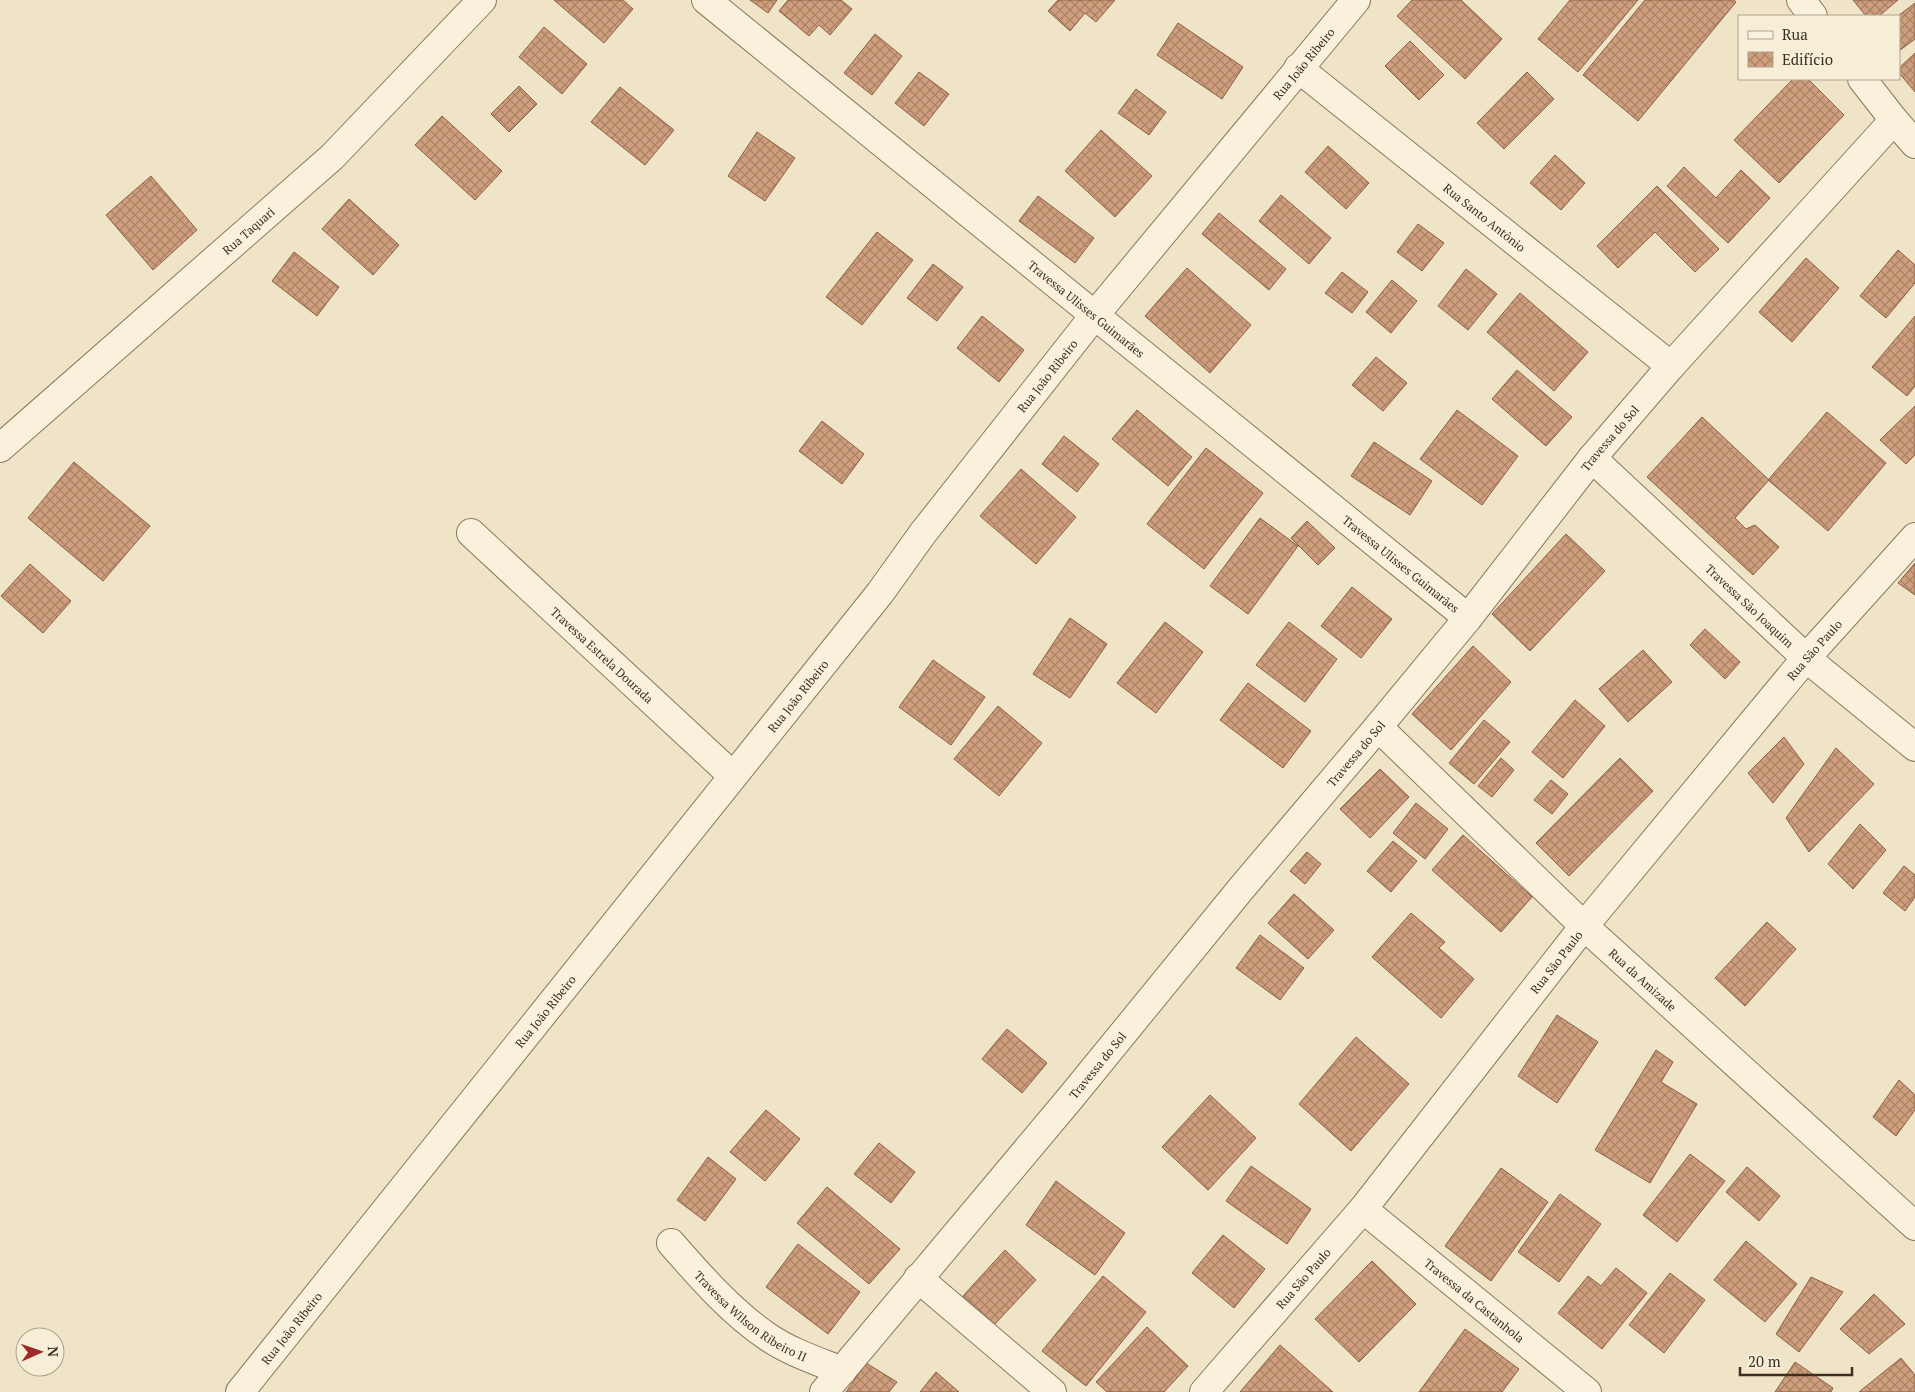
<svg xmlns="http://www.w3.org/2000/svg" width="1915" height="1392" viewBox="0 0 1915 1392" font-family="'PT Serif',serif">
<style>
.building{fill:url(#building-cross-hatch);stroke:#8d5f41}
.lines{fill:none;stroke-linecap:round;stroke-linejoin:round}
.minor-casing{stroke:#8d765c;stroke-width:30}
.tertiary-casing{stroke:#8d765c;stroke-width:30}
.minor{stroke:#faf1dc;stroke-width:28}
.tertiary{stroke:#faf1dc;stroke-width:28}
.labels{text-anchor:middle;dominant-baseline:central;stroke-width:4;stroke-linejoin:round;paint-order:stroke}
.street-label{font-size:12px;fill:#3d2e20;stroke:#f7eed8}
</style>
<defs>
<pattern id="building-cross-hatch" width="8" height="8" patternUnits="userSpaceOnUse" patternTransform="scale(1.25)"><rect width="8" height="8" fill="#cf9f7d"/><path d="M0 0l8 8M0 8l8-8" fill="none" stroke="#a98266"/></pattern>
</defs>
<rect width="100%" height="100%" fill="#f0e4c8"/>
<g class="building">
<path d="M554,0H623L633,9L604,43Z"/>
<path d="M750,0H777L768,13Z"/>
<path d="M788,0H841L852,9L830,35L819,25L809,36L779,11Z"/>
<path d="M1058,0H1115L1096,22L1085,13L1070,31L1048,11Z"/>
<path d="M1412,0H1461L1502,39L1465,79L1397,16Z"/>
<path d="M1570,0H1638L1578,72L1538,39Z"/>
<path d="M1645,0H1734L1736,2L1638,121L1583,75Z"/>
<path d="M1853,0H1898L1879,16H1866Z"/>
<path d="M1915,3V39L1899,51L1898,16Z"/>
<path d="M1178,23L1243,67L1222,99L1157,55Z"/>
<path d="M544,27L587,64L562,94L519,57Z"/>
<path d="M875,34L902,56L872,95L844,73Z"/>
<path d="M1410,41L1444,75L1419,100L1385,66Z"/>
<path d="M1915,53V92L1899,73V68Z"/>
<path d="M919,72L949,94L924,126L895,103Z"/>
<path d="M1527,72L1554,99L1504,149L1477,123Z"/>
<path d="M1793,79H1808L1844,115L1779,183L1734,140Z"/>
<path d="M519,86L537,104L509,132L491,114Z"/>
<path d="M620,87L674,130L645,165L591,122Z"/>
<path d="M1136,89L1166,112L1149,135L1118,113Z"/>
<path d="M442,116L502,171L475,200L415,145Z"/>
<path d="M1101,130L1152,176L1115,217L1065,171Z"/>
<path d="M757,132L795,158L765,201L728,176Z"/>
<path d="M1328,146L1369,183L1346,209L1305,172Z"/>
<path d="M1555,155L1585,183L1561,210L1530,183Z"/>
<path d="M1684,167L1716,198L1741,170L1770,198L1728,243L1667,186Z"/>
<path d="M151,176L197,230L153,270L106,215Z"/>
<path d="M1657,186L1719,249L1695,272L1655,232L1618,268L1597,246Z"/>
<path d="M1281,195L1331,238L1309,264L1259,221Z"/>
<path d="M1038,196L1094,238L1075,263L1019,221Z"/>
<path d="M349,199L399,245L373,275L322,229Z"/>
<path d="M1219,213L1286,269L1269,290L1202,234Z"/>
<path d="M1418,224L1444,243L1422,271L1397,252Z"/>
<path d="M877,232L913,260L862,325L826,297Z"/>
<path d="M1898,250L1915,265V283L1886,318L1860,296Z"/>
<path d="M294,252L339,287L317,316L272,281Z"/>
<path d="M1806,258L1839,288L1792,342L1759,312Z"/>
<path d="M933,264L963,287L937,321L907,298Z"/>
<path d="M1187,268L1251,325L1210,373L1145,316Z"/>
<path d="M1466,269L1497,294L1468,330L1438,306Z"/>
<path d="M1342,272L1368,292L1352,313L1325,293Z"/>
<path d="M1392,280L1417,301L1391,333L1366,312Z"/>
<path d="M1520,293L1588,352L1554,391L1487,332Z"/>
<path d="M982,316L1024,350L999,382L957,348Z"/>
<path d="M1915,316V386L1907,396L1872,367Z"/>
<path d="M1376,357L1407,383L1383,411L1352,385Z"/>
<path d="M1517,370L1572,417L1546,446L1492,399Z"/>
<path d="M1915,406V455L1906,464L1880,440Z"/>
<path d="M1137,410L1192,457L1168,486L1112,439Z"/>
<path d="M1457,410L1518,456L1482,505L1420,459Z"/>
<path d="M1827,412L1886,463L1828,531L1768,480Z"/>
<path d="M1702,417L1769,480L1735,518L1746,529L1755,525L1779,547L1753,575L1647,477Z"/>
<path d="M822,421L864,454L842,484L799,451Z"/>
<path d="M1064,436L1099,464L1077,492L1042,464Z"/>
<path d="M1374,442L1432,481L1410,515L1351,476Z"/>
<path d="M1206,448L1263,493L1204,569L1147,524Z"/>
<path d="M74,462L150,526L103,581L28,518Z"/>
<path d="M1021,469L1076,517L1036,564L980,516Z"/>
<path d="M1260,518L1298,546L1248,614L1210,586Z"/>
<path d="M1307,521L1335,548L1318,565L1291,538Z"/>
<path d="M1566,534L1605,571L1530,651L1492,614Z"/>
<path d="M1915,563V595L1898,583Z"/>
<path d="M30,564L71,601L43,633L1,596Z"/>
<path d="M1352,587L1392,619L1361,658L1321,626Z"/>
<path d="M1070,618L1107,644L1070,698L1033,674Z"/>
<path d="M1165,622L1203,652L1156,713L1117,683Z"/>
<path d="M1289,622L1337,659L1305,702L1256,665Z"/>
<path d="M1705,629L1740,662L1725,679L1690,645Z"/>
<path d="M1473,646L1511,682L1451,750L1412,714Z"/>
<path d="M1643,650L1672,682L1628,722L1599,689Z"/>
<path d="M933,660L985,697L951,745L899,707Z"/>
<path d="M1248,683L1311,731L1283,768L1220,720Z"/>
<path d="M1575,700L1605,726L1563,778L1532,752Z"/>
<path d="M998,706L1042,743L999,796L954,759Z"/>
<path d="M1484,720L1510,742L1474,784L1449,763Z"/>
<path d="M1784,737L1804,764L1773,803L1748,773Z"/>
<path d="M1836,748L1874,784L1809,852L1786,818Z"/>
<path d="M1501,758L1514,770L1492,797L1478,786Z"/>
<path d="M1620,758L1653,791L1569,876L1536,843Z"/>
<path d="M1380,769L1409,797L1370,838L1340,809Z"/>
<path d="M1551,780L1568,794L1552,814L1534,800Z"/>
<path d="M1416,803L1448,829L1425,859L1393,833Z"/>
<path d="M1860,824L1886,850L1853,889L1828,864Z"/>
<path d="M1463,835L1532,897L1501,932L1432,870Z"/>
<path d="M1393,841L1417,861L1391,892L1367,871Z"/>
<path d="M1307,852L1321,864L1305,884L1290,871Z"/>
<path d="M1904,866L1915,875V897L1905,911L1883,893Z"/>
<path d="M1294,894L1334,930L1308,959L1268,923Z"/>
<path d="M1411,913L1445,942L1439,948L1474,979L1441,1018L1372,957Z"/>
<path d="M1767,922L1796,949L1745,1006L1715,978Z"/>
<path d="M1260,935L1304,968L1280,1000L1236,968Z"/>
<path d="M1557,1015L1598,1042L1557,1103L1518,1076Z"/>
<path d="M1007,1029L1047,1063L1022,1093L982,1059Z"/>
<path d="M1356,1037L1409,1084L1351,1151L1299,1104Z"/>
<path d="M1656,1050L1673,1062L1661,1082L1697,1104L1650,1183L1595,1150Z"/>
<path d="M1899,1080L1915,1095V1110L1896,1136L1873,1117Z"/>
<path d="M1210,1095L1256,1138L1208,1190L1162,1147Z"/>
<path d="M766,1110L800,1139L765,1181L730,1152Z"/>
<path d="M879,1143L915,1172L891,1203L854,1174Z"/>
<path d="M1690,1154L1725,1181L1677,1242L1643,1215Z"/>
<path d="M708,1157L736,1179L705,1221L677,1200Z"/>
<path d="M1251,1166L1311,1209L1287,1244L1226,1201Z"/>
<path d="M1747,1167L1780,1196L1759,1221L1726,1192Z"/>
<path d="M1501,1168L1548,1202L1491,1281L1445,1246Z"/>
<path d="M1056,1181L1125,1233L1095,1275L1026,1225Z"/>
<path d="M827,1187L900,1249L869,1284L797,1223Z"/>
<path d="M1560,1194L1601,1224L1559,1282L1518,1252Z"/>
<path d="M1223,1235L1265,1269L1234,1308L1192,1273Z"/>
<path d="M1746,1241L1797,1284L1765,1322L1714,1280Z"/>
<path d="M798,1244L860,1292L828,1334L766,1287Z"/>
<path d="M1005,1250L1036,1280L994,1325L963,1296Z"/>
<path d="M1372,1261L1416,1304L1359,1362L1315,1319Z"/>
<path d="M1616,1268L1647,1293L1602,1349L1558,1313L1588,1276L1601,1286Z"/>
<path d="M1670,1273L1705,1300L1664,1353L1629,1325Z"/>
<path d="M1103,1276L1146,1312L1086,1386L1042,1351Z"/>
<path d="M1811,1277L1843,1292L1799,1352L1776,1334Z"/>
<path d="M1874,1294L1905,1324L1869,1354L1840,1329Z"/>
<path d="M1147,1327L1188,1366L1164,1392H1107L1096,1382Z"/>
<path d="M1465,1329L1519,1369L1502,1392H1419Z"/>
<path d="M1280,1345L1333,1392H1240Z"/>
<path d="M1901,1358L1915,1375V1392H1859Z"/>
<path d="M1795,1362L1833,1388L1831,1392H1775Z"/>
<path d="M866,1363L897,1382L889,1392H846Z"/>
<path d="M936,1372L959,1392H920Z"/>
</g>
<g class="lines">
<defs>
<g id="minor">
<path id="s1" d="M706,0L1468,618"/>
<path id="s2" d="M1298,68L1671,366"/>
<path id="s3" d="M0,448L332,157L482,0"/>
<path id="s4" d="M1592,458L1806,658L1915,747"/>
<path id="s5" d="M471,533L733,776"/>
<path id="s6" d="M1378,727L1584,926L1915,1226"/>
<path id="s7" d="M1363,1209L1587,1392"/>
<path id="s8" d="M671,1243C700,1276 731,1312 768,1337C790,1352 817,1361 842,1371"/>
<path d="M918,1278L1052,1392"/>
<path id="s9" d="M240,1392L880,593L923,533L1094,316L1356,0"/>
<path id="s10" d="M824,1392L1072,1096L1240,890L1378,727L1468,618L1592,458L1671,366L1894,120"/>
<path id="s11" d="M1204,1392L1363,1209L1584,926L1806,658L1915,537"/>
</g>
<g id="tertiary">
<path d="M1801,0L1813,16"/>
<path d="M1862,79L1894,120L1915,144"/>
</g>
</defs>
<use href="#minor" class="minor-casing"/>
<use href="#tertiary" class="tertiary-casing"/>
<use href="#minor" class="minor"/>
<use href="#tertiary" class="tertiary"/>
</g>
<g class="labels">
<g class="street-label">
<text stroke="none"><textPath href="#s9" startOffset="1702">Rua João Ribeiro</textPath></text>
<text stroke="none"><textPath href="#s2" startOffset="239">Rua Santo Antônio</textPath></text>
<text stroke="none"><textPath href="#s3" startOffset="330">Rua Taquari</textPath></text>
<text stroke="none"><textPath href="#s1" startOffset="490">Travessa Ulisses Guimarães</textPath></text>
<text stroke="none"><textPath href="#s9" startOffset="1298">Rua João Ribeiro</textPath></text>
<text stroke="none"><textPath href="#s10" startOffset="1236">Travessa do Sol</textPath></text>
<text stroke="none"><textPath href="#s1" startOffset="895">Travessa Ulisses Guimarães</textPath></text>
<text stroke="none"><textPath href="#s4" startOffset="216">Travessa São Joaquim</textPath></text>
<text stroke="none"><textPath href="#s11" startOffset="961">Rua São Paulo</textPath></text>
<text stroke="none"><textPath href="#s5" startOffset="179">Travessa Estrela Dourada</textPath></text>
<text stroke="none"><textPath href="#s9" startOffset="892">Rua João Ribeiro</textPath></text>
<text stroke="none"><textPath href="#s10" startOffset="831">Travessa do Sol</textPath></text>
<text stroke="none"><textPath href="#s11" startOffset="556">Rua São Paulo</textPath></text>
<text stroke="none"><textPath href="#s6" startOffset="366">Rua da Amizade</textPath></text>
<text stroke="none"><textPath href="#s9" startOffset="488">Rua João Ribeiro</textPath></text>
<text stroke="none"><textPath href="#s10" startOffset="426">Travessa do Sol</textPath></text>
<text stroke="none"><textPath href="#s11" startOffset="151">Rua São Paulo</textPath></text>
<text stroke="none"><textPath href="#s7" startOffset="144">Travessa da Castanhola</textPath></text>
<text stroke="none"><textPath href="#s8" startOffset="109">Travessa Wilson Ribeiro II</textPath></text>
<text stroke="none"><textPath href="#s9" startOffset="82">Rua João Ribeiro</textPath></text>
</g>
</g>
<rect x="1738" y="15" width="162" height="65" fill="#f7eed8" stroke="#ada18e"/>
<rect x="1748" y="31" width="25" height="8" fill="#faf1dc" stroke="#ada18e"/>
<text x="1782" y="40" font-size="15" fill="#3d2e20">Rua</text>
<rect x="1748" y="52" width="25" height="15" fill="url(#building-cross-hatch)" stroke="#ada18e"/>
<text x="1782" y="65" font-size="15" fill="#3d2e20">Edifício</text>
<g transform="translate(40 1352) rotate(88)"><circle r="24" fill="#f7eed8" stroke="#ada18e"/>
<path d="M0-4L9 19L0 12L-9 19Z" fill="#9e2a2b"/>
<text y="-8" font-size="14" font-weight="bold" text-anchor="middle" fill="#3d2e20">N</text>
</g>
<path d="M1740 1367v8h112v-8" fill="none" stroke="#3d2e20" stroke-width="2.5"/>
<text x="1748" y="1367" font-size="15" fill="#3d2e20" stroke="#f7eed8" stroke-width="4" paint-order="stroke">20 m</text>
</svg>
